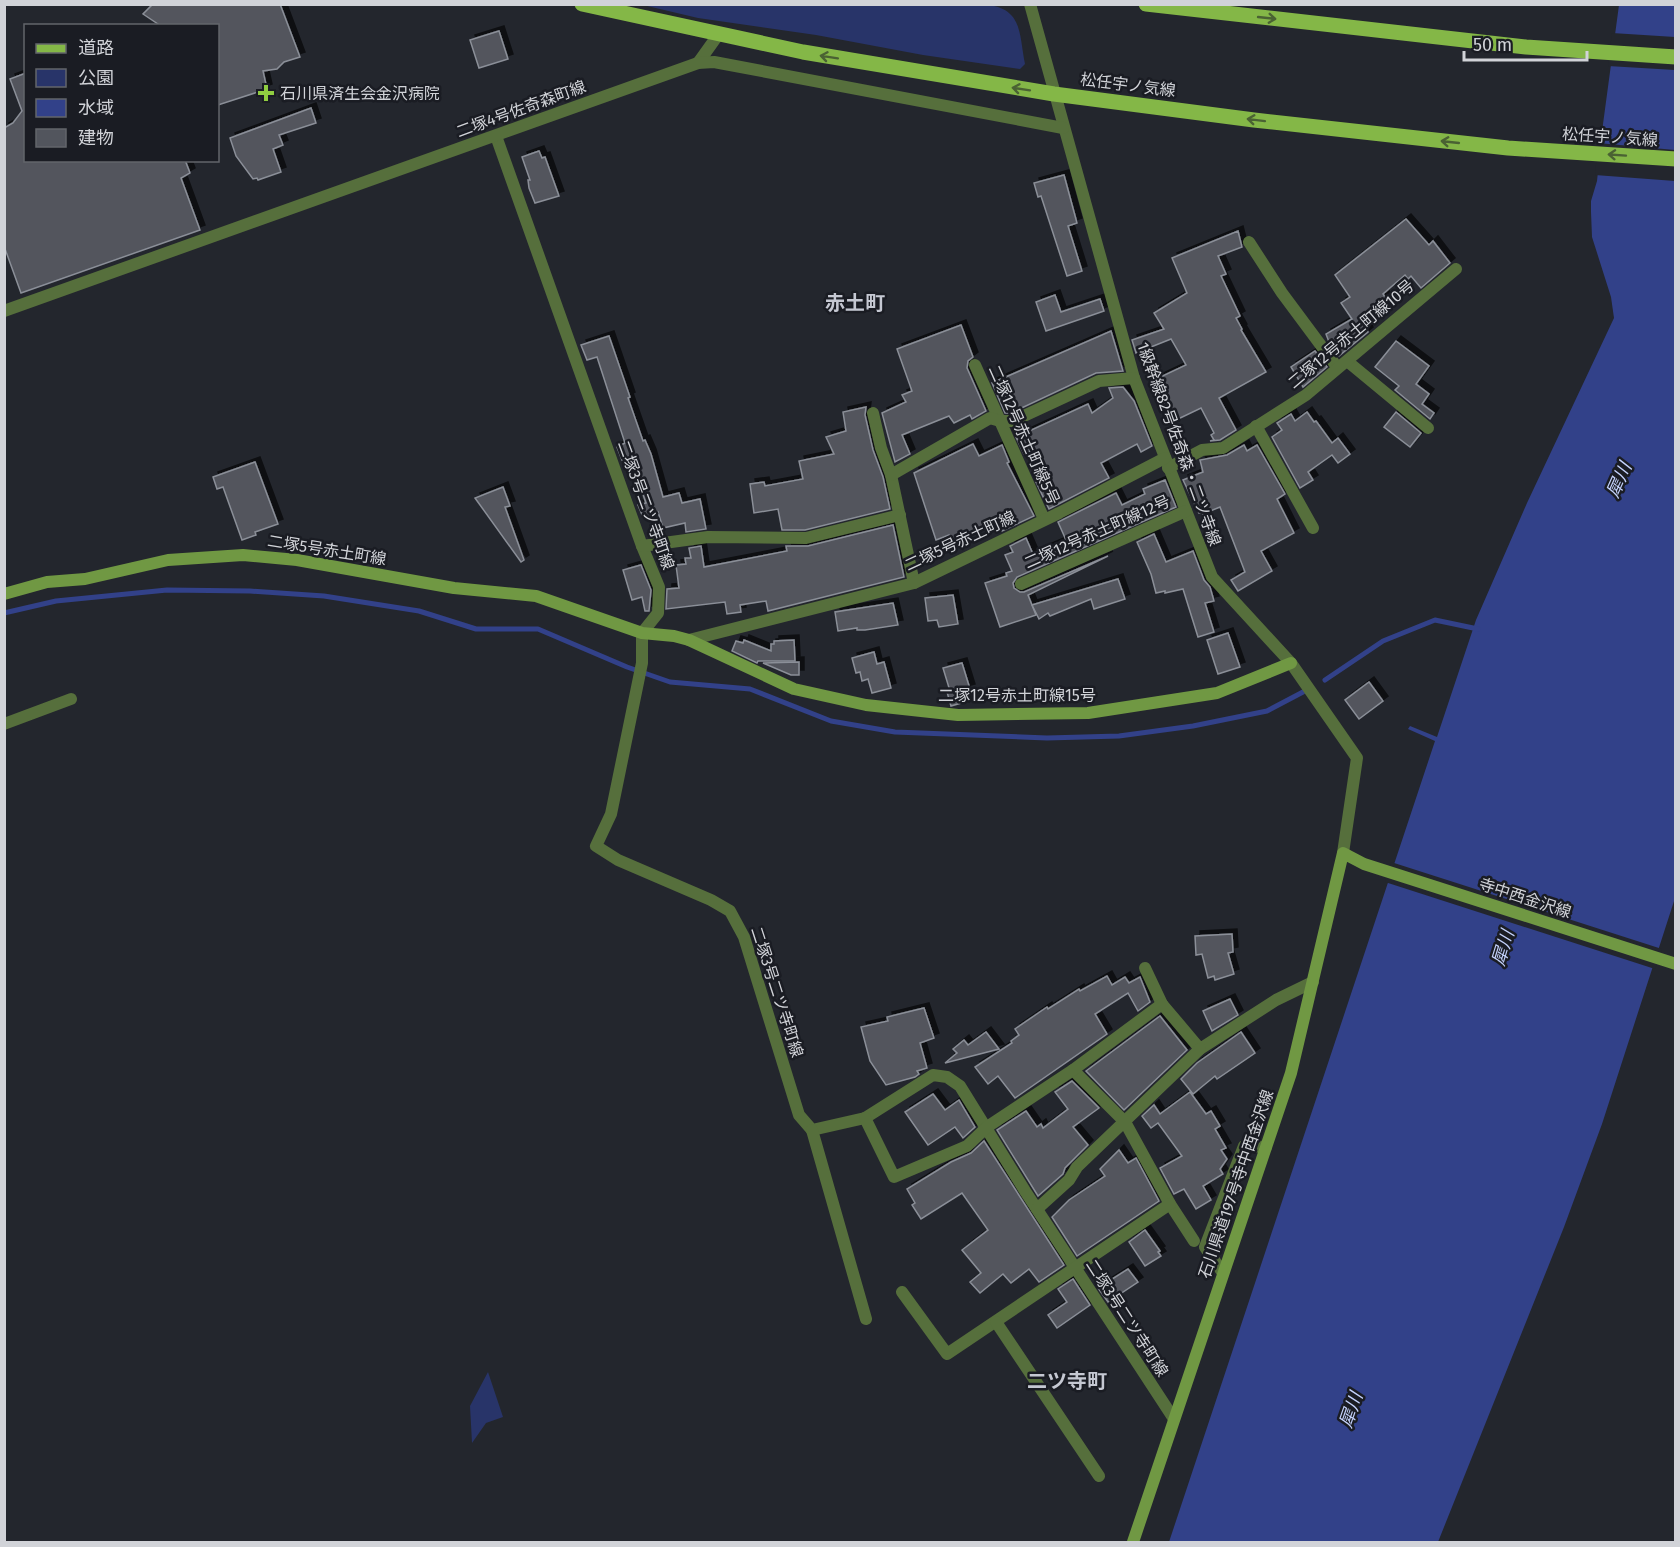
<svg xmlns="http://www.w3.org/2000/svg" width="1680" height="1547" viewBox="0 0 1680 1547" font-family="'Fira Sans','Noto Sans JP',sans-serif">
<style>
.green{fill:#283469}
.water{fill:#324189}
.pier{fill:#23262d}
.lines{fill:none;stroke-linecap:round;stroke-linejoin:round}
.stream{stroke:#324189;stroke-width:5}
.building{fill:#52555d;stroke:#8b8f98;stroke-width:1.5;filter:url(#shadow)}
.street{stroke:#566f3c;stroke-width:12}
.secondary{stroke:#709843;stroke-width:12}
.primary{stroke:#84b747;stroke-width:15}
.oneway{stroke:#4a6233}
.poi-dot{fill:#90cd41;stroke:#1a1c23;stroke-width:2}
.labels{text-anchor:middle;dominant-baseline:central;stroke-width:5;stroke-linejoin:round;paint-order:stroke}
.street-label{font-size:16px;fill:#d1d3d8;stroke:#1a1c23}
.poi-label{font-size:16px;fill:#d1d3d8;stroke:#1a1c23;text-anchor:start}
.water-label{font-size:18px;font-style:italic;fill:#c4d2fc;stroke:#1a1c23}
.quarter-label{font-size:20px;font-weight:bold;fill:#c5c8d2;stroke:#1a1c23}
</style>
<defs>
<filter id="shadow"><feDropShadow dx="5" dy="-5" stdDeviation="0" flood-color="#0009"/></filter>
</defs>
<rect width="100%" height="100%" fill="#23262d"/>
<g class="green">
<path d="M643,5H989C1023,10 1019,35 1025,64L1020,69L923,55L816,35L698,18Z"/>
<path d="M488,1372L503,1417L486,1423L472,1443L470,1406Z"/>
</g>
<path class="water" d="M1619,5H1675V898L1602,1124L1564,1227L1438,1542H1169L1435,741L1408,729L1410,726L1437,737L1476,620L1527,503L1614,318L1611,297L1592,237L1591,212V201L1597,181L1603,124Z"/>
<g class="pier">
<path d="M1612,33L1675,37V70L1608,66Z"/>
<path d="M1598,143L1675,150V181L1595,175Z"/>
<path d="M1391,862L1662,949L1655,969L1385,882Z"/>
</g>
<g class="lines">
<g class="stream">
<path d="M4,613L56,601L167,590L250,591L324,596L419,611L476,629H538L627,667L670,682L750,689L831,721L895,732L1047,738L1119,736L1193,726L1267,711L1303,692"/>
<path d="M1325,680L1383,641L1435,620L1478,629"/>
</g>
</g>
<g class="building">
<path d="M153,4H280L300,57L284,62L277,69L263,71L267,89L218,105V26H161L143,14Z"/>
<path d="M499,31L508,59L479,68L470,40Z"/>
<path d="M26,73V160H185L190,173L181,178L200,230L21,293L4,246V128L13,123L22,111L10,79Z"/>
<path d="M311,108L316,123L279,135L283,145L273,149L281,172L258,180L257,178L253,179L236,156L230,138Z"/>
<path d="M539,151L542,158L545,157L559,196L535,203L529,188L528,180H530L522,157Z"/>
<path d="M1064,175L1077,223L1068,226L1082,271L1067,276L1041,196L1038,197L1034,183Z"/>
<path d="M1406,219L1429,245L1433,241L1450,263L1421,288L1411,276L1408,279L1405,275L1383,294L1388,302L1361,319L1368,332L1339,356L1329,342L1326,334L1352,319L1341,303L1350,297L1335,275Z"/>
<path d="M1238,231L1242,247L1218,256L1226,274L1221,276L1240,316L1236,318L1242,329L1241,330L1266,372L1219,398L1236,430L1220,440L1210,441L1214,440L1211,435L1214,433L1201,408L1174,421L1154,380L1186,365L1171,339L1136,353L1132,340L1164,329L1154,313L1187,293L1172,258Z"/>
<path d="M1055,295L1061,312L1100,299L1104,311L1046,331L1036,302Z"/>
<path d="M961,325L973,357L968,361L967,368L986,411L972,419L970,415L954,423L949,416L902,435L910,454L895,462L882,413L906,402L902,395L912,391L897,349Z"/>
<path d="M1111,331L1123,371L1096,373L1011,413H1005L992,383Z"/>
<path d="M609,336L630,397L628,398L643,441L645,440L651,454L663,497L679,493L682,503L700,499L706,529L686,532L685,523L663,528L658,512L643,517L638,505L646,503L629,456L622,460L617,447L625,443L597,357L587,360L581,345Z"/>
<path d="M1396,341L1429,366L1416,384L1429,394L1422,404L1434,413L1430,419L1395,390L1399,386L1375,367Z"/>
<path d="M1315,351L1327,367L1303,387L1291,367Z"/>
<path d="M1123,387L1134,401L1152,446L1141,452L1137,444L1101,463L1109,478L1049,509L1036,482L1046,477L1032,450L1024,454L1016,437L1088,404L1092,413L1113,398L1109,388Z"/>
<path d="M866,407L865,415L873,450L883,477L890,509L805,530H782L778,509L754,513L750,484L764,482L765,486L803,479L799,461L834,454L826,437L846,431L843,412Z"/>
<path d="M1307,412L1314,422L1316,421L1332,443L1338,438L1350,454L1338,463L1332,455L1308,472L1313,480L1300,488L1272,437L1282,430L1277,423L1291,414L1295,421Z"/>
<path d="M1396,412L1421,433L1410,447L1384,427Z"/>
<path d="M973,444L979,456L1002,445L1009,462L1007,463L1034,516L1002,531L998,523L976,532L975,530L951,541L949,535L936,540L914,473Z"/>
<path d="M1244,445L1247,451L1257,445L1285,494L1277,499L1294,533L1261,551L1272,571L1238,591L1231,580L1245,572L1220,507L1203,514L1202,512L1199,513L1183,480L1203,472L1200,460L1227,455Z"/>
<path d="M255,462L278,524L255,532L256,535L242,540L223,487L217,489L213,477Z"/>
<path d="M1165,480L1176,507L1017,577L1013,583L1014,588L1020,592H1024L1108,556L1028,595L1036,615L1000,627L985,583L1007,576L1006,573L1012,571L1005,555L1013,552L1010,546L1026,538L1033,554L1066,540L1058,522L1116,493L1122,505L1145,494L1143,489Z"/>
<path d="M503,487L510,506L505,507L524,560L521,562L475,498Z"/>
<path d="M893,525L904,577L768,611L766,601L740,605L741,612L727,614L725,602L666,609L667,589L679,588L676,565L686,564L685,558H691L689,548L701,546L704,567L787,551L786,546H808Z"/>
<path d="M1154,534L1166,562L1193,551L1204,580L1210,587L1214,601L1205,603L1214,632L1198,637L1183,589L1165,593V591L1156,593L1151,574L1137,542Z"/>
<path d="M641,565L651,590L649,611H645L642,597L632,600L623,570Z"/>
<path d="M1118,579L1125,599L1094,609L1091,599L1050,616L1048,613L1039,619L1032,605Z"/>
<path d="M953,595L958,624L939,627L937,620L928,621L925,598Z"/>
<path d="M893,603L898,625L865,630H857V628L838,631L835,612Z"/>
<path d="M1228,633L1240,667L1218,674L1207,640Z"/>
<path d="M744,640L771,651V644H774V641L794,640L795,661H758L757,663L732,651L736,641L743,643Z"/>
<path d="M874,652L877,664L884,662L891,688L872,693L868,679L862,681L860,672L856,673L852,658Z"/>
<path d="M799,662V675H791L763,663Z"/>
<path d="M962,663L970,689L962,691L965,702L951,706L947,692L950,691L943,668Z"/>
<path d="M1369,682L1383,701L1359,719L1345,700Z"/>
<path d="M1232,934L1233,952L1228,953L1234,974L1215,980L1214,976L1208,978L1202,954L1196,955L1195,936Z"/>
<path d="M1107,976L1112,985L1125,977L1129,983L1140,977L1150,1002L1138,1011L1128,993L1095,1014L1107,1034L1015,1098L998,1076L988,1084L975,1067L1012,1043L1011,1041L1019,1035L1015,1029L1047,1007L1048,1009L1079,989L1080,991Z"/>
<path d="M1230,999L1238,1015L1212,1031L1203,1011Z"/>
<path d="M924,1008L934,1038L920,1043L927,1068L917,1071L919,1074L915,1077L886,1085L870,1061L861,1027L888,1021L887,1017Z"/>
<path d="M1160,1016L1187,1050L1124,1110L1086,1071Z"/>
<path d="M986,1032L999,1049L945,1063L957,1053L953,1049L964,1040L968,1045Z"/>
<path d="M1241,1032L1255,1053L1217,1079L1215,1076L1193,1094L1181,1079L1197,1063Z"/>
<path d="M1072,1081L1099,1108L1073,1127L1088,1145L1065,1168L1063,1174L1038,1196L997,1130L1026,1111L1037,1127L1041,1124L1043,1128L1068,1109L1055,1092Z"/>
<path d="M1190,1092L1206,1114L1211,1111L1220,1126L1215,1129L1226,1148L1221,1150L1227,1159L1220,1169L1223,1174L1203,1186L1211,1200L1196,1209L1184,1189L1174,1194L1160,1168L1182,1156L1158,1123L1151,1128L1142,1116L1154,1105L1160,1114Z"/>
<path d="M933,1094L945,1110L959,1100L975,1127L963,1138L955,1127L928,1145L905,1112Z"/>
<path d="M984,1141L1064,1265L1039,1282L1029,1269L1011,1283L1003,1274L980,1293L970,1282L981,1273L962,1250L988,1230L962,1193L921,1219L912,1205L915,1203L907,1189L951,1162L971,1153Z"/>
<path d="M1119,1150L1128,1163L1136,1158L1159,1201L1077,1256L1052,1217L1069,1200L1105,1176L1100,1169Z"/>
<path d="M1145,1230L1160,1251L1158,1252L1161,1256L1145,1266L1129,1242Z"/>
<path d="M1128,1269L1138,1282L1108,1302L1098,1288Z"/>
<path d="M1073,1279L1090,1305L1057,1328L1048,1315L1067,1302L1058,1289Z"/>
</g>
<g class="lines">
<g class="street">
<path d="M1030,4L1134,378L1212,577L1291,663L1357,758L1343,853"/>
<path d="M698,63L718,35"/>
<path d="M496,136L642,546L659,587L658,613L642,633V663L611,814L596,846L618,860L711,900L730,911L744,937L799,1115L812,1130L865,1118L933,1075L947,1077L960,1086L1025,1191L1174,1419"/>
<path d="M1249,242L1282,293L1337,367"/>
<path d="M4,311L698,63L714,62L1063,128"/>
<path d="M1347,361L1428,428"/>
<path d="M975,365L1044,519"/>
<path d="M873,413L881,448L891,475L914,583"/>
<path d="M1256,426L1313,528"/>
<path d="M1168,468L1202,450L1223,448L1306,395L1456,269"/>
<path d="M891,475L990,418L1000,421H1013L1099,381L1134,378"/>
<path d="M642,546L708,537L806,538L900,515"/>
<path d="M1021,584L1186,511"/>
<path d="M689,640L914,583L1059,513L1165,458"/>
<path d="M4,724L71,699"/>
<path d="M1145,968L1162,1004"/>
<path d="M1073,1070L1125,1122L1170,1204L1194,1241"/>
<path d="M865,1118L894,1177L967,1146L987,1127L1073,1070L1162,1004L1200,1049L1276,1000L1313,982"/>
<path d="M812,1130L866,1319"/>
<path d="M1037,1209L1069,1180L1077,1167L1200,1049"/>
<path d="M1223,1273L1205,1247L1244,1146L1266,1147"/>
<path d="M902,1292L947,1354L1170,1204"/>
<path d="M996,1322L1099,1476"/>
</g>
<g class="secondary">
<path d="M4,594L47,582L85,579L168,560L243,555L297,560L454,588L536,596L642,633L674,636L689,640L794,689L866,705L958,715L1088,713L1217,693L1291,663"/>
<path d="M1133,1542L1291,1073L1343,853L1364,864L1676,964"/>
</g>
<g class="primary">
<path d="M582,4L803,52L1054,94L1254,120L1508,148L1676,159"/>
<path d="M1146,4L1526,47L1676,57"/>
</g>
</g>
<defs><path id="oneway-shaft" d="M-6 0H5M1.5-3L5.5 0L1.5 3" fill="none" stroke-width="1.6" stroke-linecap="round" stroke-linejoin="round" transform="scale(1.5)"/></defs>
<g class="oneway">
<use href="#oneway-shaft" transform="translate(1267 18) rotate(6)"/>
<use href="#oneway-shaft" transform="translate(829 57) rotate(-171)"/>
<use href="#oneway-shaft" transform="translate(1021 89) rotate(-171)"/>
<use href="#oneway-shaft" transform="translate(1256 120) rotate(-173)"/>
<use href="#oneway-shaft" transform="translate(1450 142) rotate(-174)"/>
<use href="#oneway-shaft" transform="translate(1617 155) rotate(-176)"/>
</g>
<path class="poi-dot" d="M263 84h6v6h6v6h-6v6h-6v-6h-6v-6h6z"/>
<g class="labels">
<g class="street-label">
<text transform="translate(1128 85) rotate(7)">松任宇ノ気線</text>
<text transform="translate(521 109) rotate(-20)">二塚4号佐奇森町線</text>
<text transform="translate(1610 137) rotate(4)">松任宇ノ気線</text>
<text transform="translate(1351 334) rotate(-40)">二塚12号赤土町線10号</text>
<text transform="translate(1024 435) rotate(66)">二塚12号赤土町線5号</text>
<text transform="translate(1179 444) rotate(70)">1級幹線82号佐奇森・二ツ寺線</text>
<text transform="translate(646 505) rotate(70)">二塚3号二ツ寺町線</text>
<text transform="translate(1097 532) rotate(-24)">二塚12号赤土町線12号</text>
<text transform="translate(960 541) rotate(-25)">二塚5号赤土町線</text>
<text transform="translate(327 550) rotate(9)">二塚5号赤土町線</text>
<text x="1017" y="695">二塚12号赤土町線15号</text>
<text transform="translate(1525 898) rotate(18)">寺中西金沢線</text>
<text transform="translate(777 992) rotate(72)">二塚3号二ツ寺町線</text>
<text transform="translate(1236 1184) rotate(-71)">石川県道197号寺中西金沢線</text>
<text transform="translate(1127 1318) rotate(57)">二塚3号二ツ寺町線</text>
</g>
<g class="poi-label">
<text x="280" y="93">石川県済生会金沢病院</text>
</g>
<g class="water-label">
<text transform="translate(1619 480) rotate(-66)">犀川</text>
<text transform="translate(1503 948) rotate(-73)">犀川</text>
<text transform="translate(1351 1410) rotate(-71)">犀川</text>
</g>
<g class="quarter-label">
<text x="855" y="303">赤土町</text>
<text x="1067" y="1381">二ツ寺町</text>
</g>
</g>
<rect width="1680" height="1547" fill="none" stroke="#d1d3d8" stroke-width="12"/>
<rect x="24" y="24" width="195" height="138" fill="#1a1c23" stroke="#63656b" stroke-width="1.5"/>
<rect x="36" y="44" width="30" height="9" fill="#84b747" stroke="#63656b" stroke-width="1.5"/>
<text x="78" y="54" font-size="18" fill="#d1d3d8">道路</text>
<rect x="36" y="69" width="30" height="18" fill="#283469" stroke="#63656b" stroke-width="1.5"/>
<text x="78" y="84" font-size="18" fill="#d1d3d8">公園</text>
<rect x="36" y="99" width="30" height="18" fill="#324189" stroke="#63656b" stroke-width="1.5"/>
<text x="78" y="114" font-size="18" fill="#d1d3d8">水域</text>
<rect x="36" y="129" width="30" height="18" fill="#52555d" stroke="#63656b" stroke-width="1.5"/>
<text x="78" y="144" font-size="18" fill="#d1d3d8">建物</text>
<path d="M1464 51v9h123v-9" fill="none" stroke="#d1d3d8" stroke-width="3"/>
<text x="1473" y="51" font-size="18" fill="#d1d3d8" stroke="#1a1c23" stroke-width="4.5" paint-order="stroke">50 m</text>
</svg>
